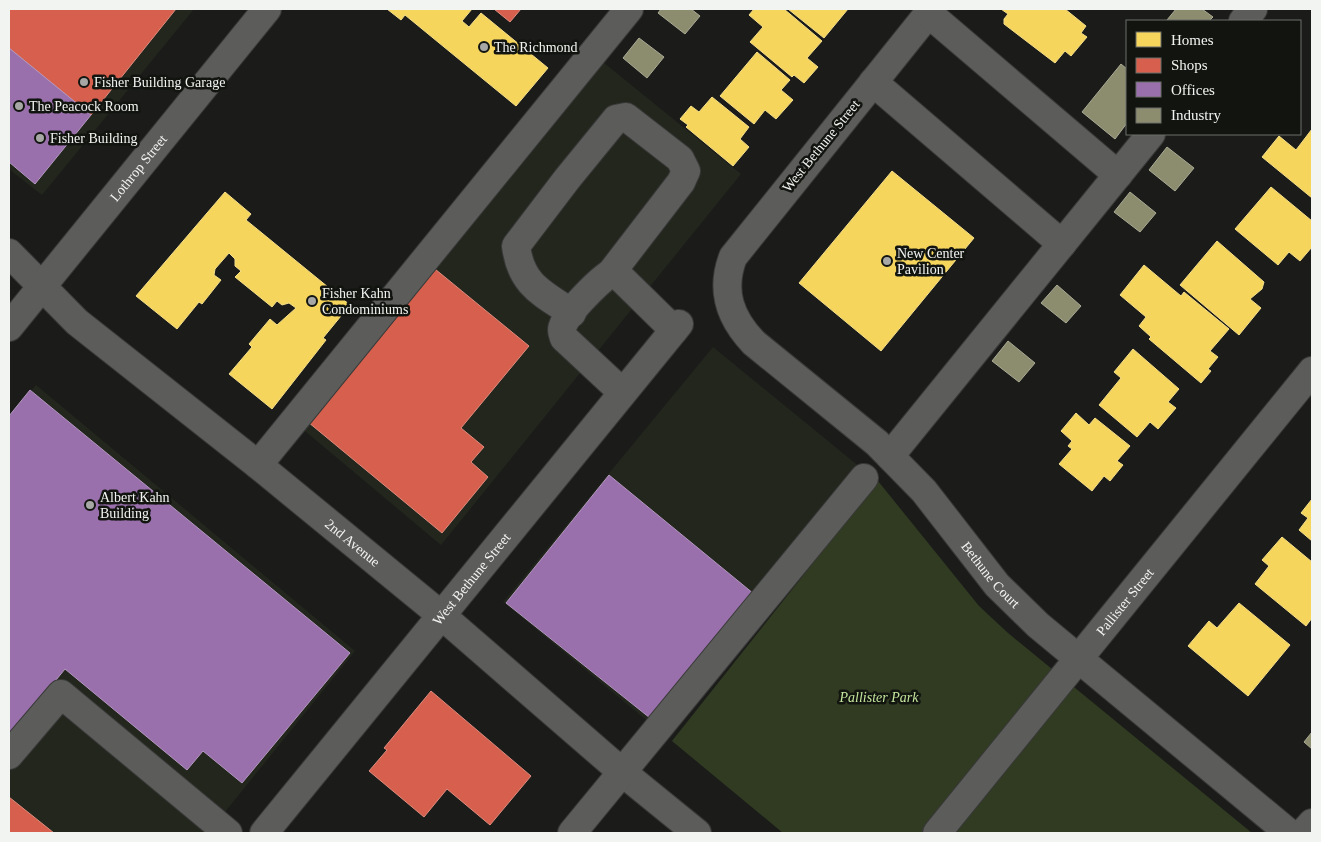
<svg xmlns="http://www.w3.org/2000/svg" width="1321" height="842" viewBox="0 0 1321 842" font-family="'Times New Roman',serif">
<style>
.built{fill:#22261d}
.green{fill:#303b22}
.homes{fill:#f6d55c;stroke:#f5de89}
.shops{fill:#d6604d;stroke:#de8c7e}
.offices{fill:#9970ab;stroke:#b498c0}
.industry{fill:#8c8c6e;stroke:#abab95}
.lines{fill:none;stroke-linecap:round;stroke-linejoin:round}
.minor-casing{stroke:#383938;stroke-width:30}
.minor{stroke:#5c5c5b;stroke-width:28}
.poi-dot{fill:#a7a8a6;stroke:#121410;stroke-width:2}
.labels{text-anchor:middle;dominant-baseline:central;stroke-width:5;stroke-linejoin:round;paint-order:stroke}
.poi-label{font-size:14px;fill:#f2f4f1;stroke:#121410;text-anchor:start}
.street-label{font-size:14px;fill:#f2f4f1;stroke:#121410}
.park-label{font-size:14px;font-style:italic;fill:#c3e59c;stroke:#121410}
</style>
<rect width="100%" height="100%" fill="#1b1c1a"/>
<g class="built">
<path d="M9,9H194L42,195L9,169Z"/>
<path d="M598,58L741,174L441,545L299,426Z"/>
<path d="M713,347L861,468L650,723L503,602Z"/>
<path d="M36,385L355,651L208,833H9V418Z"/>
</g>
<path class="green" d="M878,481L979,606L1008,633L1252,833H783L672,741Z"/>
<g class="homes">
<path d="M387,9H472L462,21L469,27L481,13L548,68L516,106L405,15L401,20Z"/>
<path d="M754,9H784L822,41L807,58L818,67L804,83L794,75L792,77L750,42L763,27L749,15Z"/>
<path d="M788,9H848L824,38Z"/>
<path d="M1001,9H1065L1086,26L1081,33L1087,37L1071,56L1065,51L1055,63L1004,24V19L1008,14Z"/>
<path d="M757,52L790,80L781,90L793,100L776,119L765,110L754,124L720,96Z"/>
<path d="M712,97L749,127L740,139L749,147L733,166L686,127L688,125L680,119L691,106L699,112Z"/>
<path d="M1312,129V198L1262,157L1279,136L1296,150Z"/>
<path d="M892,171L974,238L881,351L799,283Z"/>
<path d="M1271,187L1312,221V247L1300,261L1289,252L1278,265L1235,229Z"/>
<path d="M225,192L251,214L246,220L350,305L323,338L326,340L272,409L229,374L252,347L249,344L270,319L277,325L296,308L289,303L282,305L277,301L272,307L235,277L241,271L235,266V259L229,253L215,269L214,275L221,280L202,304L199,302L177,329L136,296Z"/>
<path d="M1217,241L1264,282L1262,289L1250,299L1261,308L1239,335L1180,285Z"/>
<path d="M1144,265L1181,296L1184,292L1229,329L1210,351L1218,357L1208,369L1211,371L1201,383L1149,339L1151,337L1139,326L1146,317L1120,295Z"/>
<path d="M1133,349L1179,389L1168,402L1176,408L1158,429L1150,422L1137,437L1099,405L1121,378L1114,372Z"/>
<path d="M1076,413L1089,425L1095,418L1130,446L1117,461L1123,465L1110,481L1104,476L1092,491L1059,464L1072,449L1068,446L1072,441L1061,431Z"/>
<path d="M1312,499V541L1299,530L1308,518L1301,513Z"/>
<path d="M1282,537L1312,562V618L1306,626L1255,584L1269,566L1262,560Z"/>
<path d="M1239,603L1290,645L1248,696L1188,646L1209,621L1217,628Z"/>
</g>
<g class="shops">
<path d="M9,9H176L91,115L9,48Z"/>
<path d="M494,9H521L510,22Z"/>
<path d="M435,269L529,346L461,428L484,447L471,462L488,477L442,533L308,422Z"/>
<path d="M431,691L531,776L490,825L447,789L424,817L369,771L387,750L384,748Z"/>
<path d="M9,797L54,833H9Z"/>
</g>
<g class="offices">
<path d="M9,48L91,115L35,184L9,162Z"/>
<path d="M30,390L350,653L242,783L203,751L187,770L65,669L12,734L9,731V416Z"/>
<path d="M609,475L754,594L650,718L506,603Z"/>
</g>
<g class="industry">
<path d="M661,9H691L700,16L685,34L658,13Z"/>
<path d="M1176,9H1202L1213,17L1209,21H1169L1167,20Z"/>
<path d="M639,38L664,57L647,78L623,58Z"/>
<path d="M1121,64L1127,69V123L1115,139L1082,112Z"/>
<path d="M1167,147L1194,168L1175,191L1149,170Z"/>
<path d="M1130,192L1156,213L1140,232L1114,212Z"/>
<path d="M1057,285L1081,306L1066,323L1041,303Z"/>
<path d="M1008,341L1035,363L1019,382L992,361Z"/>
<path d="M1312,732V749L1304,742Z"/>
</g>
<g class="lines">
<defs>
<g id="minor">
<path id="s1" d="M932,9L733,257C720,291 730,318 754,343L877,443L924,491L997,585L1038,625L1289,833"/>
<path d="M928,13L1118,175"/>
<path d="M1243,21L1253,9"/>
<path d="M873,82L1062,244"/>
<path id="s2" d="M9,253L77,322L258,465L441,615L622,772L697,833"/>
<path d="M572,313C542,293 521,285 516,246L567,179L616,119L626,117L680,159L686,171L681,182L611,273"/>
<path id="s3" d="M9,327L267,9"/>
<path d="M622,392L564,338C563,335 562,333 562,330C561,317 600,280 611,273L620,277L674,330"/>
<path d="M890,456L1151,134"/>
<path d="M258,465L629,9"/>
<path d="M9,755L61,694L228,833"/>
<path id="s4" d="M264,833L679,324"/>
<path d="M572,833L864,478"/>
<path id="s5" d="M937,833L1312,371"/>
<path d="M1303,833L1312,823"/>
</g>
</defs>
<use href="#minor" class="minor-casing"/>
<use href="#minor" class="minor"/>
</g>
<g class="poi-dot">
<circle cx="484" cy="47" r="5"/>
<circle cx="84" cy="82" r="5"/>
<circle cx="19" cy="106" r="5"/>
<circle cx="40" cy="138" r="5"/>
<circle cx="887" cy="261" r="5"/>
<circle cx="312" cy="301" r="5"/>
<circle cx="90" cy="505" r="5"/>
</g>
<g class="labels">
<g class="poi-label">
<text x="494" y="47">The Richmond</text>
<text x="94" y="82">Fisher Building Garage</text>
<text x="29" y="106">The Peacock Room</text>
<text x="50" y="138">Fisher Building</text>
<text x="897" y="253">New Center<tspan x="897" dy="16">Pavilion</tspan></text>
<text x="322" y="293">Fisher Kahn<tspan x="322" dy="16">Condominiums</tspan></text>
<text x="100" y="497">Albert Kahn<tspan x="100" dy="16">Building</tspan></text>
</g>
<g class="street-label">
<text transform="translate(821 146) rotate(-51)">West Bethune Street</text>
<text stroke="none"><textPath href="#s3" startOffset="205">Lothrop Street</textPath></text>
<text stroke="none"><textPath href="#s2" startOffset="450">2nd Avenue</textPath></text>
<text stroke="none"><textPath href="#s1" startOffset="745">Bethune Court</textPath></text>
<text stroke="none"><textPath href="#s4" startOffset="328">West Bethune Street</textPath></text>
<text stroke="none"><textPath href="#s5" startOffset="298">Pallister Street</textPath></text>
</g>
<g class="park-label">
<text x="879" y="697">Pallister Park</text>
</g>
</g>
<rect width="1321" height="842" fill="none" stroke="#f2f4f1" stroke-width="20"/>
<rect x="1126" y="20" width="175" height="115" fill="#121410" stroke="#6c6e6a"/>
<rect x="1136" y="32" width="25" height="15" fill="#f6d55c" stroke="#6c6e6a"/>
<text x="1171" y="45" font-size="15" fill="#f2f4f1">Homes</text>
<rect x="1136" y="58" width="25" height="15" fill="#d6604d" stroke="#6c6e6a"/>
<text x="1171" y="70" font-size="15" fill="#f2f4f1">Shops</text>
<rect x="1136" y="82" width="25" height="15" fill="#9970ab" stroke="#6c6e6a"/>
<text x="1171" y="95" font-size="15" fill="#f2f4f1">Offices</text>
<rect x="1136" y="108" width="25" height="15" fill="#8c8c6e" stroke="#6c6e6a"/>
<text x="1171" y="120" font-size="15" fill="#f2f4f1">Industry</text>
</svg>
